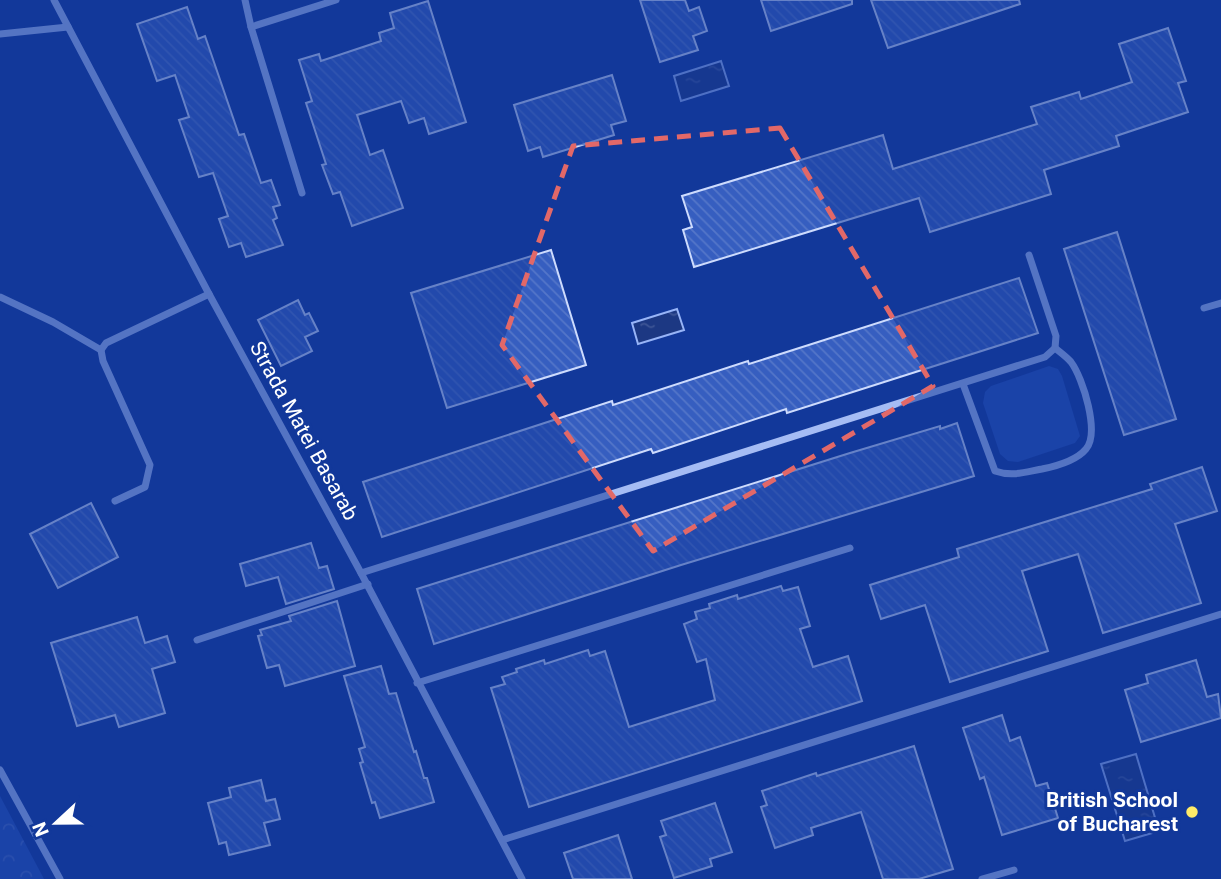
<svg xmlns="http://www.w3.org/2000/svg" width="1221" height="879" viewBox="0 0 1221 879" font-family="Roboto,sans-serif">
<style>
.green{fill:#2550b8}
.forest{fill:url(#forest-crowns)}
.water{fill:url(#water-ripples);stroke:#97b4f7;stroke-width:2}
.building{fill:url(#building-back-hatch);stroke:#cddbfd;stroke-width:2}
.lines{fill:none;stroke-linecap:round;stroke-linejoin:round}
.minor{stroke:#a5bcf4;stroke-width:7}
.marked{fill:none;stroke:#e26868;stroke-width:5;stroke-dasharray:14 9;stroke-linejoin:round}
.poi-dot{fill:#ffeb68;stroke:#12389a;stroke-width:2.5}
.labels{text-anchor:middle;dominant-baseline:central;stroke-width:6;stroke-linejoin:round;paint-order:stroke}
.street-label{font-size:21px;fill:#fff;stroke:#12389a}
.poi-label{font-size:21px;font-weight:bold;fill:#fff;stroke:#12389a;text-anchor:end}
</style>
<defs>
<pattern id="forest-crowns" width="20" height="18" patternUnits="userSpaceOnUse" patternTransform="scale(1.75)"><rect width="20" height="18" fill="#2550b8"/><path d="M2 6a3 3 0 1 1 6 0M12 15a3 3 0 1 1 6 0" fill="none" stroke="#466ac3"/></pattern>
<pattern id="water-ripples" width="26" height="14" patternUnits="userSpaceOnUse" patternTransform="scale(1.75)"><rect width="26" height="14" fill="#1c3883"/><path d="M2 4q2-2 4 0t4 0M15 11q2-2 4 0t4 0" fill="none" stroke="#3e5696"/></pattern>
<pattern id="building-back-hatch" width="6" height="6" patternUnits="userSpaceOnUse" patternTransform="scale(1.75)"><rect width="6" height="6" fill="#365ec0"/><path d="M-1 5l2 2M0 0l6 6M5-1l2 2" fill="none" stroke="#5476c9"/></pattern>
</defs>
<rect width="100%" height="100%" fill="#12389a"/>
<path class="green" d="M1049,366L1058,369L1062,376L1080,436L1075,443L1018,462L1008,461L1000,454L983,403L985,392L991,386Z"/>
<path class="forest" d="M0,796L44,879H0Z"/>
<g class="water">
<path d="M721,61L729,86L681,101L674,76Z"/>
<path d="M677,309L684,330L638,344L632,323Z"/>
<path d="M1136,754L1159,831L1125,841L1101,764Z"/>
</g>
<g class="building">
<path d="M640,0H685L689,11L699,7L707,31L693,36L698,50L660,62Z"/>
<path d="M761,0H852V4L771,31Z"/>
<path d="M871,0H1019L1020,4L888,48Z"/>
<path d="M428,1L466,122L429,134L424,118L409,123L401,101L357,115L370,155L383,150L403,208L352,226L340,192L333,194L322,165L326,164L306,103L312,101L299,60L319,54L321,61L381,41L379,33L394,28L390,13Z"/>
<path d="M187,7L198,39L205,36L239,135L244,134L261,183L271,180L280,205L273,207L277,218L273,220L283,245L246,257L241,243L229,247L219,219L228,216L213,173L199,177L179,120L189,117L175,75L157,81L137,24Z"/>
<path d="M1168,28L1186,81L1178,83L1188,112L1116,136L1119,146L1044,170L1051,194L930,232L919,198L694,267L683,230L692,227L682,196L883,135L893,169L1037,124L1031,107L1079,92L1081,99L1132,82L1119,44Z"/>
<path d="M612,75L626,121L611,125L614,135L543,157L540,147L528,151L514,105Z"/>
<path d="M1117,232L1176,419L1124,435L1064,249Z"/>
<path d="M551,250L586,365L447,408L411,293Z"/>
<path d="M1019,278L1038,333L787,413L786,409L653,453L651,449L382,537L363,482L612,401L613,405L748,361L749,364Z"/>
<path d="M298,300L305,315L309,313L318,331L305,337L312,351L281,366L258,320Z"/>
<path d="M957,423L974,476L681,565L434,644L417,589L850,453L940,426V429Z"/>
<path d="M1202,467L1217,511L1175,524L1201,603L1103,633L1078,554L1022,571L1048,651L950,682L925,605L881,619L870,585L959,557L957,549L1152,489L1150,484Z"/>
<path d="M91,503L118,557L58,588L30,534Z"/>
<path d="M311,543L319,568L327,566L334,589L286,604L278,577L246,586L240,564Z"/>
<path d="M781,586L783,591L798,587L810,626L800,629L813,667L848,656L862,701L529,807L491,688L505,684L502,677L517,672L516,669L544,660L545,664L588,650L590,656L605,651L629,727L715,700L706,659L697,662L684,624L697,619L695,612L710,608L709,604L737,595L738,599Z"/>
<path d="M337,601L355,666L285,686L279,665L267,668L258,636L262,635L260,630L291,621L289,616Z"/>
<path d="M137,617L145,643L167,636L175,662L152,669L165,713L119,727L115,715L77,726L51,643Z"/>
<path d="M1196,660L1207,697L1218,694L1221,718L1141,742L1125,690L1148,683L1146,675Z"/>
<path d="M381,666L389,694L396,693L414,752L416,751L424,778H427L434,802L380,818L375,802L372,803L360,763L363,762L359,749L365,747L344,676Z"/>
<path d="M1002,715L1010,741L1020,737L1036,786L1047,783L1058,818L1002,835L984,777L980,779L963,728Z"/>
<path d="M914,746L953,869L919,879H883L861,812L811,828L813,835L775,848L761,807L767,805L762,791L816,773L817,776Z"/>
<path d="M261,780L266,801L275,799L280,819L264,823L270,845L229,855L226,842L219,844L208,803L231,797L229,788Z"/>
<path d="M715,803L732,852L710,859L712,866L674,878L660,837L666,835L661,821Z"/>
<path d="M618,835L632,879H573L564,853Z"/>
</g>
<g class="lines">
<g class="minor">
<path d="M54,0L209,294L361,573L522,879"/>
<path d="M245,0L251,27L302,193"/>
<path d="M251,27L336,0"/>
<path d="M0,34L68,27"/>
<path d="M0,297L53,322L101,350"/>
<path d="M1204,308L1221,303"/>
<path d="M963,384L995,471C1012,477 1025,472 1042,469C1057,466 1076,461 1086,449C1100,433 1083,378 1071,362C1067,357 1060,352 1055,348"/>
<path d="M115,501L145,487L150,465L103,361L101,350L106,343L209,294"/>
<path d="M361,573L1045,357L1055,348L1056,336L1029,255"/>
<path d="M197,640L368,584"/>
<path d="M417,683L850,548"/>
<path d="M0,770L60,879"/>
<path d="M502,840L1221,614"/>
<path d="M982,879L1014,870"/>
</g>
</g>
<path d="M0 0H1221V879H0ZM780,128L933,386L653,551L502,345L573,146Z" fill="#12389a" fill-opacity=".55" fill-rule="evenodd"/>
<path class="marked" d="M780,128L933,386L653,551L502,345L573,146Z"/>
<circle class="poi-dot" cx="1192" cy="812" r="7"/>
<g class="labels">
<g class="street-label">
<text transform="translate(304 431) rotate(61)">Strada Matei Basarab</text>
</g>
<g class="poi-label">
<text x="1178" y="800">British School<tspan x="1178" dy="24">of Bucharest</tspan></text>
</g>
</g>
<g transform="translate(56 823) rotate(248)" stroke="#12389a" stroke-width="5" paint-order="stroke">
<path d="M0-5L12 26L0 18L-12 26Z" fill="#ffffff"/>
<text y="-10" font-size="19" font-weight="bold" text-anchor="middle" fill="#ffffff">N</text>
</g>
</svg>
